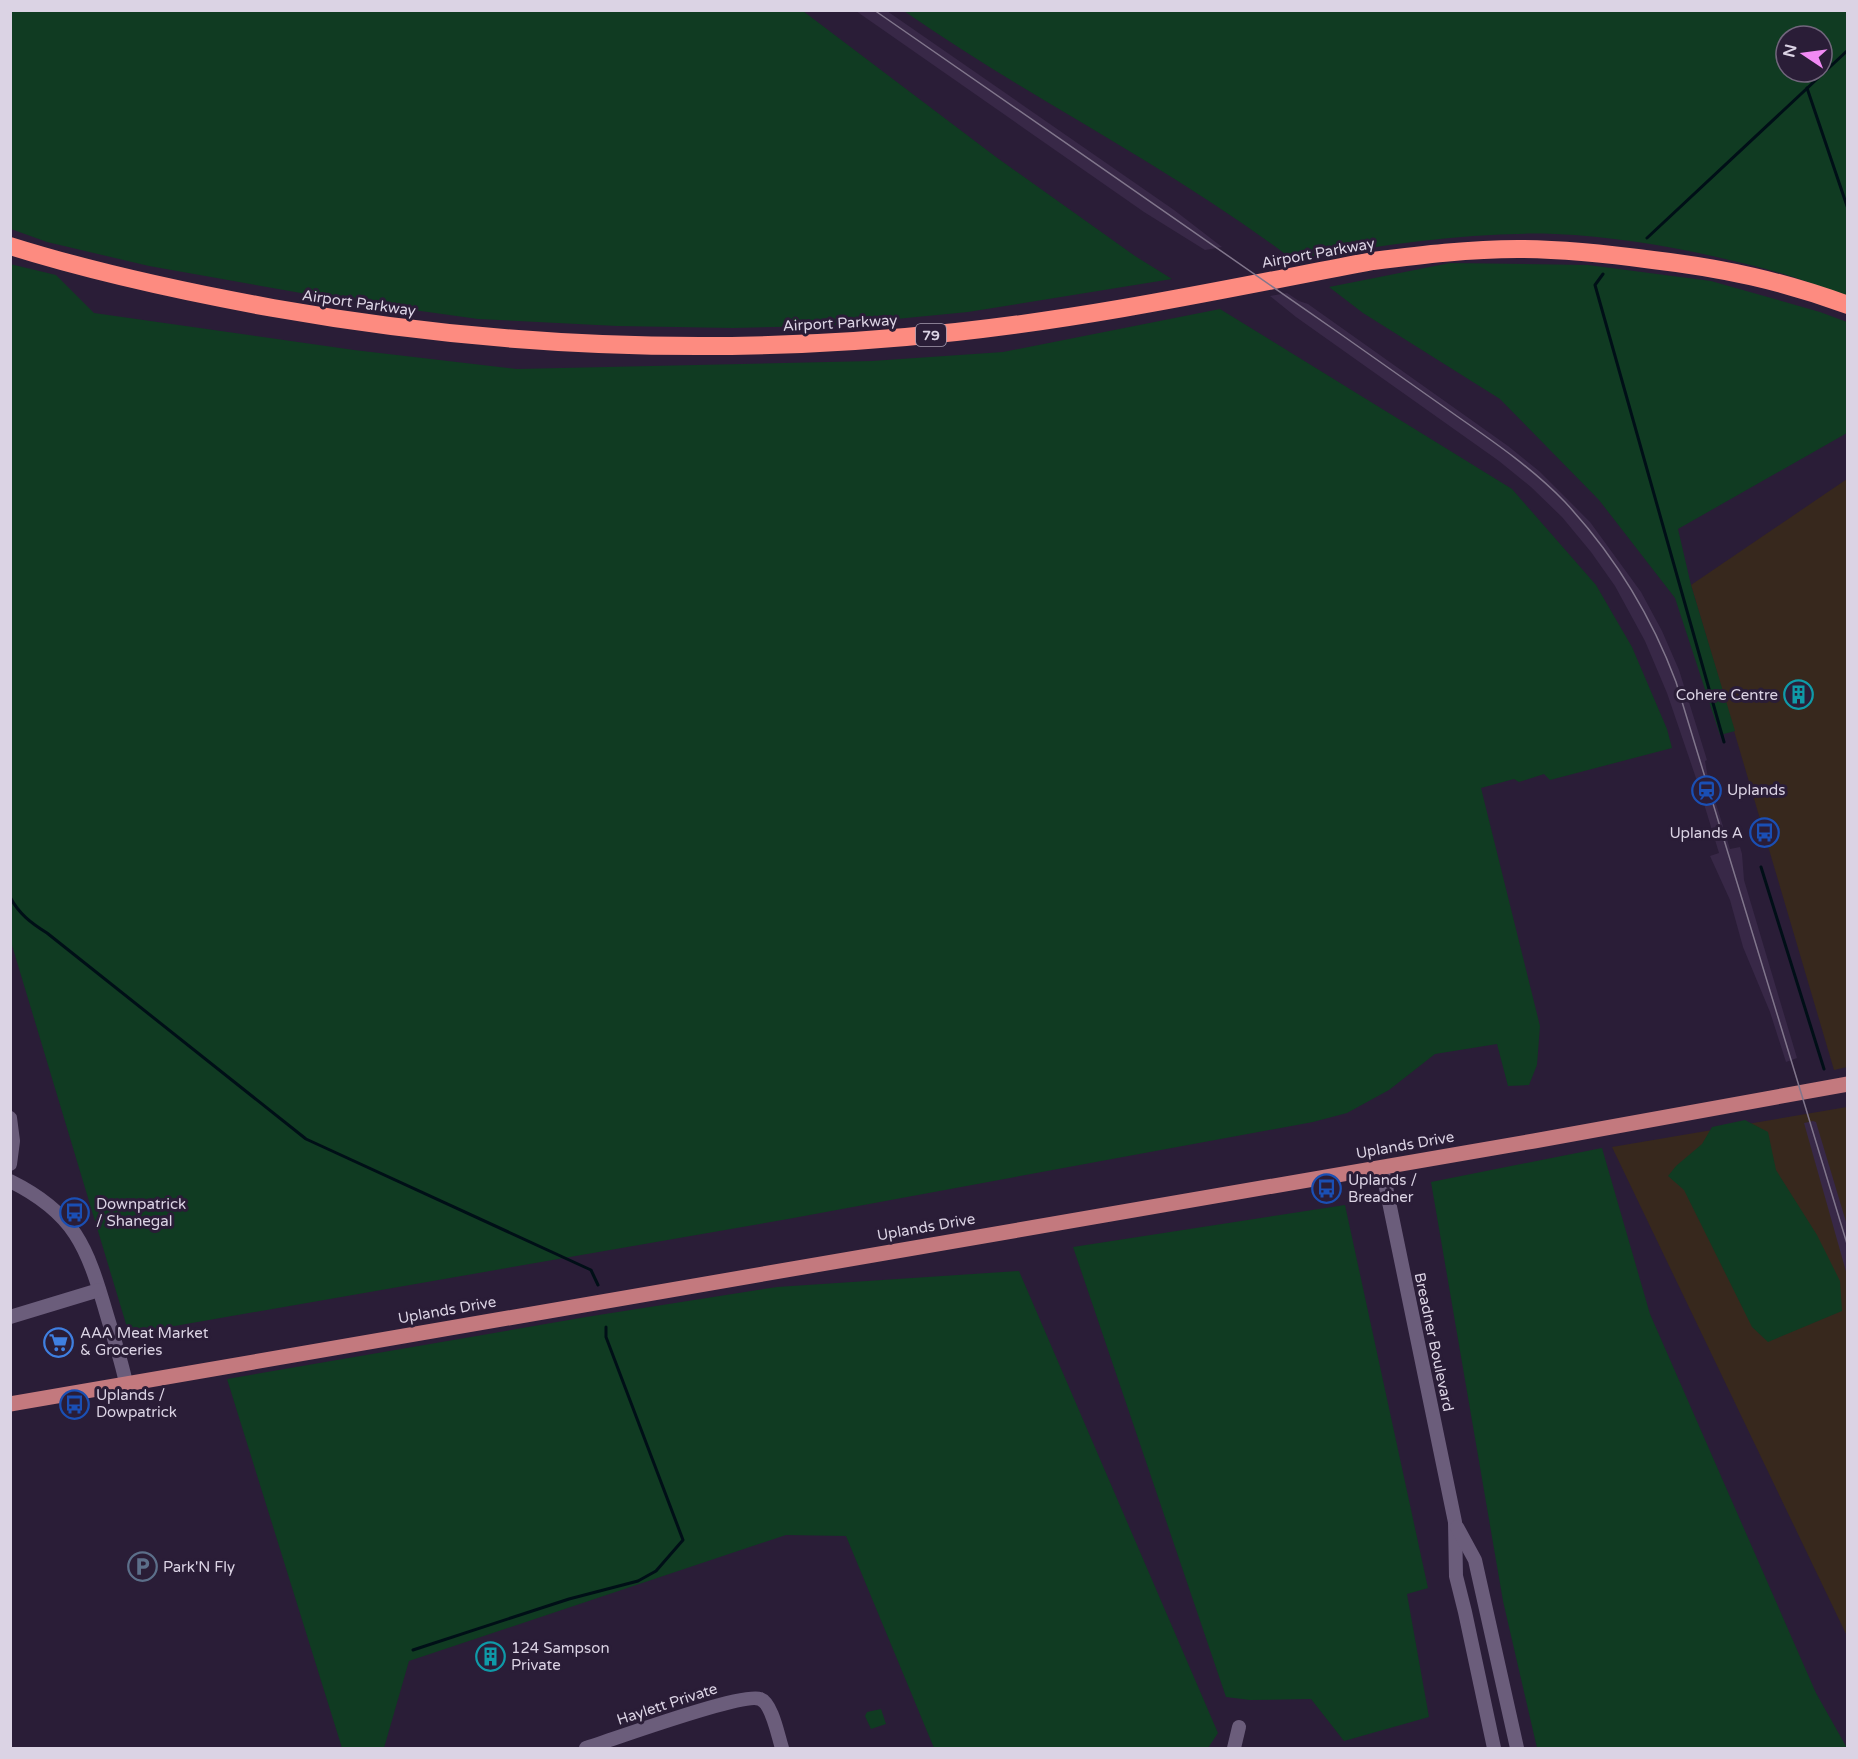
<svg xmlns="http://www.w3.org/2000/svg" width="1858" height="1759" viewBox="0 0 1858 1759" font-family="'Varela Round',sans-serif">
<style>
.commercial{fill:#37281d}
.built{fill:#382847}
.green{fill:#103b22;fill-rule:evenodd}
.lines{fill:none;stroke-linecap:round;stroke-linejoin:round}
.stream{stroke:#000f17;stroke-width:3}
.minor{stroke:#6b5d7b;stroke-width:14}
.major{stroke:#c3797e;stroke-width:15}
.highway{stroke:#fd8b80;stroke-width:18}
.tram{stroke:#81768c;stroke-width:1.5}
.labels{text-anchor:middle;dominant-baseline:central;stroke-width:6;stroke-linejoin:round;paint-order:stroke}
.shield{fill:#2a1d37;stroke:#a69cb0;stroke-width:1.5}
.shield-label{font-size:14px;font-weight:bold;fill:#dbd3e4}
.street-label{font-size:15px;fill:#dbd3e4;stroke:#2a1d37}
.poi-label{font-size:15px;fill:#dbd3e4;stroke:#2a1d37;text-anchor:start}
</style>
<rect width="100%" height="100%" fill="#2a1d37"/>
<g class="commercial">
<path d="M1847,479V1067L1834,1070L1691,585Z"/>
<path d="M1847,1107V1636L1612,1147Z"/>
</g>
<g class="built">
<path d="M856,11H887L1174,210L1222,247L1205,250L1144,212Z"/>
<path d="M1287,293L1299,301L1308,304L1508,446L1539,471L1590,522L1641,592L1662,631L1679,670L1707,760L1705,761L1708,778L1730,849L1740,847L1742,854L1744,880L1797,1058L1786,1062L1770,1012L1743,947L1730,900L1710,856L1719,853L1697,781L1667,693L1645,641L1615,586L1591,552L1562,517L1531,487L1499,461L1296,317L1270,296Z"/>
<path d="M1813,1121L1816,1122L1847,1225V1275L1804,1123Z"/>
</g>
<g class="green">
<path d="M10,11H803L996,157L1135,256L1172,279L968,312L824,326L733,328L617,326L478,319L335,299L149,266L47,242L11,229Z"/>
<path d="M904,11H1847V296C1820,287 1793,276 1766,269C1697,251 1626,237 1555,234C1468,231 1378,246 1293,260C1170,166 1030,99 904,11ZM1786,36H1822V72H1786Z"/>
<path d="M1450,263L1588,265L1711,281L1820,312L1847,322V433L1678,529L1691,585L1735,731L1720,735L1675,598L1599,500L1500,399L1363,313L1329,287Z"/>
<path d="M10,264L56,275L94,313L354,350L517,369L872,361L1003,352L1220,309L1512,489L1596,585L1632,647L1667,729L1672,748L1550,780L1544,774L1519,782L1514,779L1481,788L1540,1026L1537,1065L1529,1085L1508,1086L1497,1044L1435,1054L1389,1090L1347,1113L1313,1122L788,1219L129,1334L11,942Z"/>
<path d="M1745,1120L1768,1132L1776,1170L1817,1235L1840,1281L1842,1311L1768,1342L1752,1327L1684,1190L1668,1176L1676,1166L1702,1144L1712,1127Z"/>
<path d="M1602,1148L1650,1314L1816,1693L1847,1748H1537L1503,1601L1431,1182Z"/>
<path d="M1345,1205L1428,1588L1407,1594L1429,1717L1344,1741L1311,1699L1250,1700L1226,1697L1073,1247Z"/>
<path d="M1019,1271L1218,1733L1208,1748H934L846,1536L786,1535L409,1661L384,1748H342L227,1379L586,1317L777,1287Z"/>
<path d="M881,1709L886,1724L871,1729L865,1716L867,1712Z"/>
</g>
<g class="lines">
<g class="stream">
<path d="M1807,88L1848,209"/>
<path d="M1647,238L1848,50"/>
<path d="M1603,274L1595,285L1724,742"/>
<path d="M1761,867L1824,1069"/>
<path d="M10,897C19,914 31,923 47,933L306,1139L591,1270L598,1285"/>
<path d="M413,1650L569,1599L638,1581L656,1571L683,1540L606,1337V1327"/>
</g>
<g class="minor">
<path d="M10,1118L13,1141L10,1164"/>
<path d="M1382,1168L1455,1522L1456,1576L1465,1612L1494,1748"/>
<path d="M10,1181C75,1213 87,1247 106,1312C113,1336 121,1359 126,1383"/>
<path d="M10,1317L99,1290"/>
<path d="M1457,1527L1475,1560L1517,1748"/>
<path d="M586,1748C612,1740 742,1692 760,1699C772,1703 778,1736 782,1748"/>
<path d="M1234,1748L1239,1727"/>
</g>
<path class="major" d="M10,1404L1534,1141L1848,1084"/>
<path class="highway" d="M10,246C96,273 185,292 273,308C498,348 729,357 956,332C1097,317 1235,287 1373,261C1421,255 1469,249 1518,249C1563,249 1608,254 1653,260C1723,268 1782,281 1848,305"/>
<path class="tram" d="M874,10C1029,118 1184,224 1339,333C1379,361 1420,390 1461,419C1497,444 1534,470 1565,502C1614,555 1651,615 1676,682L1848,1247"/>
</g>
<defs>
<symbol id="building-ring" viewBox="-11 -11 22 22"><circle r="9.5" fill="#2a1d37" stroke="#0f9aa8" stroke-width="1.5"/><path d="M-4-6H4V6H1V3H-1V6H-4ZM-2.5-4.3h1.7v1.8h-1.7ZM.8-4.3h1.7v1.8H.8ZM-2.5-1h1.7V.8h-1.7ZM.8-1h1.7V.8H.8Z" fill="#0f9aa8"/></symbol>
<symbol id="station-ring" viewBox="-11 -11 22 22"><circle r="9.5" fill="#2a1d37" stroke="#1a4fb4" stroke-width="1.5"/><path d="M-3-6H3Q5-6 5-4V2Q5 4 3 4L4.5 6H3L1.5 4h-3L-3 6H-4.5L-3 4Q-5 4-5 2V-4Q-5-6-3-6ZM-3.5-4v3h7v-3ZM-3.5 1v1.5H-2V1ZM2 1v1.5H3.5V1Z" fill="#1a4fb4"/></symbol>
<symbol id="bus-ring" viewBox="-11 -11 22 22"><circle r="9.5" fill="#2a1d37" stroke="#1a4fb4" stroke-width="1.5"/><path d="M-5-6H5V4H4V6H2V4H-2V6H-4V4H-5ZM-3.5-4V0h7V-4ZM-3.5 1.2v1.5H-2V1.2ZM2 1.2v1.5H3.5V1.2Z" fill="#1a4fb4"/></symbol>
<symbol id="supermarket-ring" viewBox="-11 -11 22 22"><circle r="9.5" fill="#2a1d37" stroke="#3f7fe0" stroke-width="1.5"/><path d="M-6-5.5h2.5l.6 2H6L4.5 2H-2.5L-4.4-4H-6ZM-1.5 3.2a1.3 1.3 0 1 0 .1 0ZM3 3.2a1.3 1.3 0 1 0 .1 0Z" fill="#3f7fe0"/></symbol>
<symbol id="parking-ring" viewBox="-11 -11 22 22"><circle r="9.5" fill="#2a1d37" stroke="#5c6f8a" stroke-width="1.5"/><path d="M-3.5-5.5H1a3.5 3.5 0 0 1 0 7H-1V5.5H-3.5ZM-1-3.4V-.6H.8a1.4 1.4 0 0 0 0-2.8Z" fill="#5c6f8a"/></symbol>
</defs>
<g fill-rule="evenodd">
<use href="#building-ring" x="1782" y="678" width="33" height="33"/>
<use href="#station-ring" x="1690" y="774" width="33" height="33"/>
<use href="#bus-ring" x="1748" y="816" width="33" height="33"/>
<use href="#bus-ring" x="1310" y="1172" width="33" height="33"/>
<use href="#bus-ring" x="58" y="1196" width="33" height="33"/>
<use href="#supermarket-ring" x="42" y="1326" width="33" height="33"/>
<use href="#bus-ring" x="58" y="1388" width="33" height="33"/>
<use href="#parking-ring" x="126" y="1550" width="33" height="33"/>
<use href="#building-ring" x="474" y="1640" width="33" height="33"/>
</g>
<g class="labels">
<rect class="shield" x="916" y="324" width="30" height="22" rx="4.5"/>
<g class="shield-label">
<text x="931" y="335">79</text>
</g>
<g class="street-label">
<text transform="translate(1318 253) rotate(-10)">Airport Parkway</text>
<text transform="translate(359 303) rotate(8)">Airport Parkway</text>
<text transform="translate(840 323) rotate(-3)">Airport Parkway</text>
<text transform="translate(1405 1145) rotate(-10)">Uplands Drive</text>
<text transform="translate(926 1227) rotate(-10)">Uplands Drive</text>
<text transform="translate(447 1310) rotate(-10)">Uplands Drive</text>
<text transform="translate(1434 1342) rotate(78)">Breadner Boulevard</text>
<text transform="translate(667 1704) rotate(-18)">Haylett Private</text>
</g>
<g class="poi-label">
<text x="1778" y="695" text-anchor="end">Cohere Centre</text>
<text x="1727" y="790">Uplands</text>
<text x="1743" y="833" text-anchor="end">Uplands A</text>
<text x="1348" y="1180">Uplands /<tspan x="1348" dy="17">Breadner</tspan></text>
<text x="96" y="1204">Downpatrick<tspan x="96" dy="17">/ Shanegal</tspan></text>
<text x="80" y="1333">AAA Meat Market<tspan x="80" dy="17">&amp; Groceries</tspan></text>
<text x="96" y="1395">Uplands /<tspan x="96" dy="17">Dowpatrick</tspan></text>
<text x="163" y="1567">Park'N Fly</text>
<text x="511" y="1648">124 Sampson<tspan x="511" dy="17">Private</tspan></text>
</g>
</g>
<rect width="1858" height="1759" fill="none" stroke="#dbd3e4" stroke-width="24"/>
<g transform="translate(1804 54) rotate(283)"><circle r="28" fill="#2a1d37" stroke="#71667c" stroke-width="1.5"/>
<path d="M0-4.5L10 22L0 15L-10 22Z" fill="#f18af4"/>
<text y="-9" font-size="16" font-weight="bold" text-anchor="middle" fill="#dbd3e4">N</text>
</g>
</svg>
